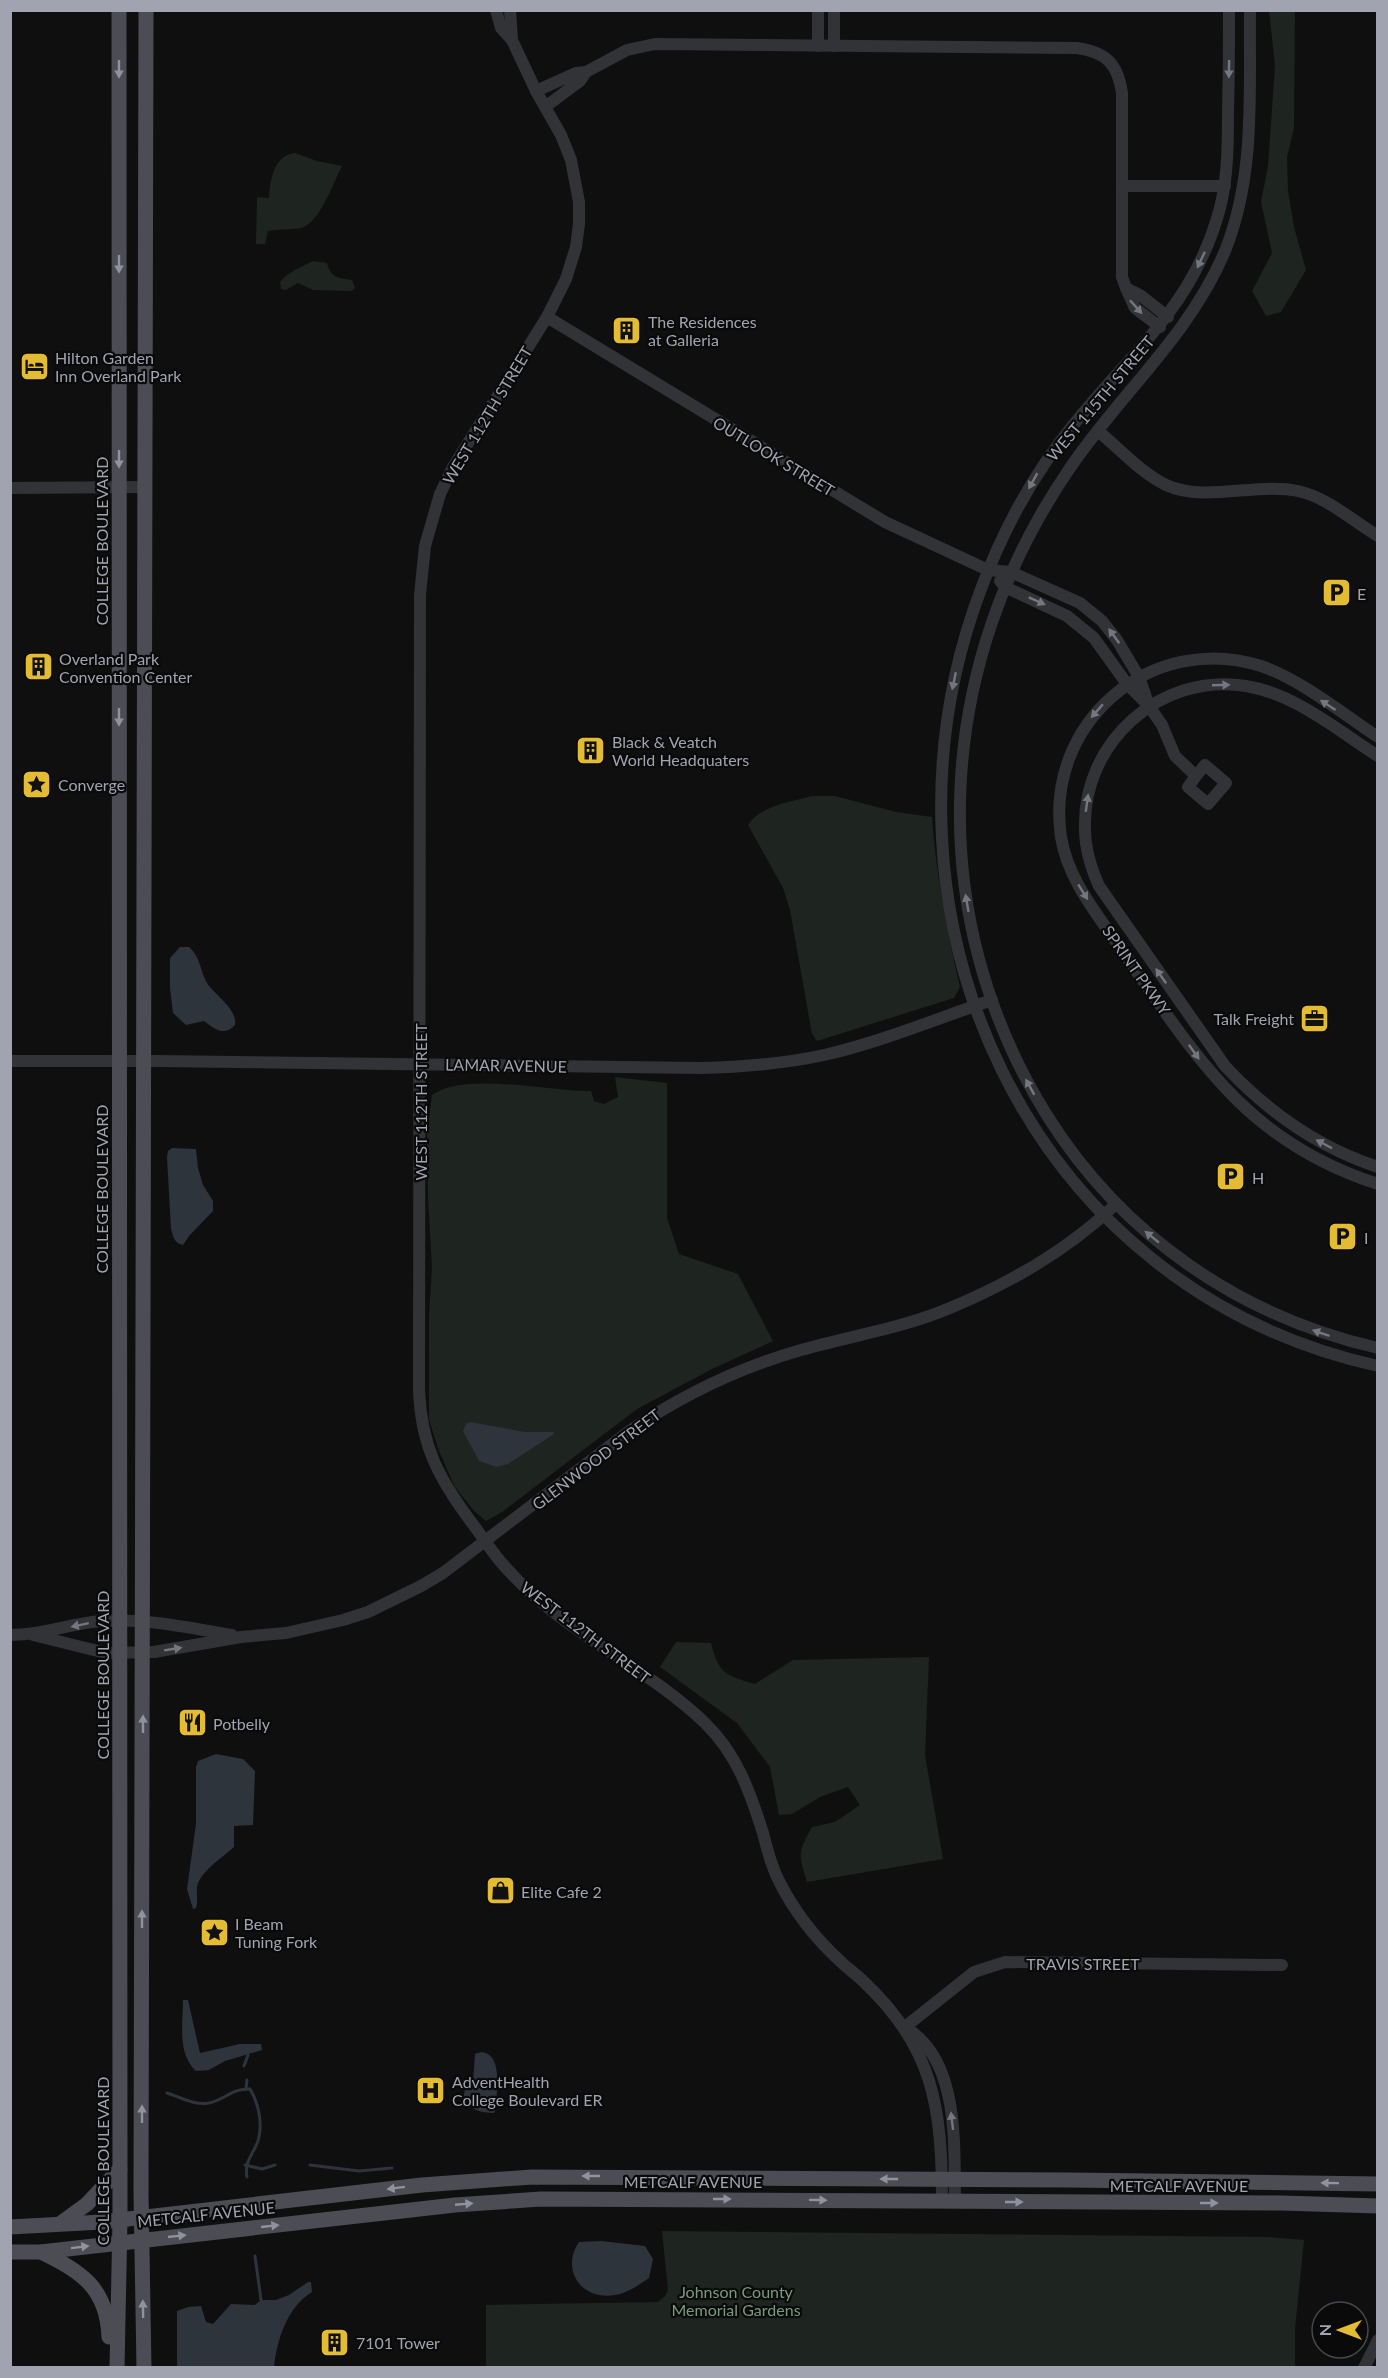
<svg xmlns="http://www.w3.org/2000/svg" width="1388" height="2378" viewBox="0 0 1388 2378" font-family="Lato,sans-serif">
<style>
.green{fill:#1e241f}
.water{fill:#2e343c}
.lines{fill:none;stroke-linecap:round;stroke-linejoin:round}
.stream{stroke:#2e343c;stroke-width:3}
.minor{stroke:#323337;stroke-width:12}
.major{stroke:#4c4d54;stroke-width:15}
.oneway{fill:#90939e}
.oneway2{fill:#757780}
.labels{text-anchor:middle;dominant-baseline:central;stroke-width:4.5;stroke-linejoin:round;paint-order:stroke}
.poi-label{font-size:16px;fill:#a1a4b0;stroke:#0a0a0b;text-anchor:start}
.street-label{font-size:16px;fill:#a1a4b0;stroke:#0a0a0b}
.park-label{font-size:16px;fill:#799a7f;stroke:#0a0a0b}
</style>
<rect width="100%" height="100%" fill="#0f0f10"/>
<g class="green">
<path d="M1269,11H1295L1294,128L1287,157L1288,191L1294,227L1306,270L1281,312L1266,316L1252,291L1272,253L1261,202L1268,166L1275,65Z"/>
<path d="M295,153L317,161L342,166C333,183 320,223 301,228C290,230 278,229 268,231L265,244H256L257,197L269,198C270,180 274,155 295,153Z"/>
<path d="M313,261L327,263C331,278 338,278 352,280L355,288L351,291L313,290L298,283L286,290L281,289L280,282C288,272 301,267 313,261Z"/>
<path d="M812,796H835L896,812L932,817C936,875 947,931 960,987L954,998L817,1041L812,1034L790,910L783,888L748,825C760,806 790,802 812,796Z"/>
<path d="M615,1077L667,1083V1218L679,1254L738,1274L773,1341L712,1369L637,1409L502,1512L486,1521L474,1511L455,1487L439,1451L429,1420V1317L432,1267L428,1198L427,1134L432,1095C466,1071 549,1092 591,1091L594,1101L604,1104L618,1097Z"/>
<path d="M676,1642L711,1643C719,1674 725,1675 755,1684L793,1660L929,1657L925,1755L943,1859L807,1882C798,1853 798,1852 812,1827L835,1822L860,1805L848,1787L820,1797L792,1814L779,1815L770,1767L737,1723L660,1667Z"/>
<path d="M662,2231L1268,2237L1304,2240L1295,2329V2367H486V2305L658,2302L665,2296L668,2290Z"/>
</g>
<g class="water">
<path d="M180,947H189C203,960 199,973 210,987C218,997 238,1011 235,1025C224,1037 215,1029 204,1021L186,1025L173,1013L170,988V958Z"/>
<path d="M172,1148L196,1149L198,1168L203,1185L213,1201V1211L189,1236L183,1245C174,1243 173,1236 171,1229L167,1157L168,1151Z"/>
<path d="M470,1422L525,1432H553L554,1434L508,1464L497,1467L479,1461L463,1431L466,1424Z"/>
<path d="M216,1754L243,1759L255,1771L253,1825L234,1826V1847C223,1857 204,1869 198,1883C195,1891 199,1900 196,1908L193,1909L187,1889L196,1824V1767L198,1761Z"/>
<path d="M183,2000H188L200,2053L240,2044H261L262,2050L225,2061L209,2070L196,2071C177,2054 183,2023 183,2000Z"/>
<path d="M481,2052C504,2054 496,2092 496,2109L494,2113C482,2113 469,2110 463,2098L465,2090L473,2083L475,2054Z"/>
<path d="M601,2241L645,2246L653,2259L649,2278C639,2285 628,2293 615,2295C582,2301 560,2270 579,2242Z"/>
<path d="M308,2282H311L312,2292C287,2307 277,2340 274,2367H177V2311L188,2307L201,2306L206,2322L213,2324L231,2304L255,2305L261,2300H276L289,2295Z"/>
</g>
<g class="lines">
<g class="stream">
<path d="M244,2066L248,2055"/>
<path d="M246,2089L247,2080"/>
<path d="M167,2093C180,2097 195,2106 209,2103C224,2100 233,2088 250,2089C259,2104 263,2125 258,2141C253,2155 244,2161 247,2177"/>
<path d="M245,2165L262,2169L275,2165"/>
<path d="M310,2165L359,2171L392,2168"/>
<path d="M255,2256L261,2300"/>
</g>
<g class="minor">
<path d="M496,10L501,28L512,40L536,91L561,135L571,160L579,202V224L576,247L566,279L547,317L453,467L440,494L425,546L420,595L419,1390C421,1446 439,1479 472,1523C484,1539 495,1557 509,1571C564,1633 646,1666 705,1723C737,1754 750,1792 763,1833C767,1849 771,1866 779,1881C794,1911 815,1938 840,1961C847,1968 856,1974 863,1981C934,2047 942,2109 942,2201"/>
<path d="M510,10L512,40"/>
<path d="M1229,10C1229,44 1229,77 1228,110C1228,143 1228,176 1220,208C1194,306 1133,350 1074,424C1034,473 1003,530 981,589C858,915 1028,1289 1378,1366"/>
<path d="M1250,10C1249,91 1256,174 1225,251C1190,335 1120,394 1070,468C935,664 920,913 1048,1117C1123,1236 1241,1317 1378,1348"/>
<path d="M818,46V10"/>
<path d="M834,46V10"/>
<path d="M586,72L627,50L655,44L1077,48C1107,52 1118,65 1122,93V277L1126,288"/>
<path d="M536,91L576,73L586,72L580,81L545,107"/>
<path d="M1122,186H1225"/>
<path d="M547,317L885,522L988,570L1011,572L1080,603L1102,621L1117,640L1139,677L1149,706"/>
<path d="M1160,327L1135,308L1126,288L1140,295L1168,317"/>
<path d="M1098,431C1119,448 1141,473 1166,485C1205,503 1257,482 1298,491C1327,497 1353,521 1378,536"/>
<path d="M10,488L144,487"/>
<path d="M1000,581L1005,587L1067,616L1094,638L1127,684L1149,706L1162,725L1175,756L1196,776L1188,787L1208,804L1226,783L1205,765L1196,776"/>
<path d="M1378,737C1343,714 1300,679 1261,666C1151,631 1044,723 1061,837C1068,881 1099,916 1123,952C1197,1058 1247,1142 1378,1184"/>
<path d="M1378,756C1337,730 1295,694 1246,686C1160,672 1082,743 1085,829C1085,849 1091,868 1099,886L1225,1066C1268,1112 1317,1147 1378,1167"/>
<path d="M10,1061H155L700,1068C742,1067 783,1064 824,1055C881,1042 936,1019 992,1000"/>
<path d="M10,1635C44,1635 71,1623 102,1621C145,1618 190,1628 232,1635"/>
<path d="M33,1635L106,1653L154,1652L241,1637L286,1633L343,1620L368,1612L421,1586L443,1573L628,1432C682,1395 738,1368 801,1350C850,1336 903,1328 950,1308C1010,1283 1069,1249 1116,1204"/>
<path d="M905,2027L974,1972L1005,1962L1282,1965"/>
<path d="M906,2028C960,2060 954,2146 955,2201"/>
<path d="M1364,2368L1378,2340"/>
</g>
<g class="major">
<path d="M61,2223L87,2204L120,2169"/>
<path d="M10,2227L102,2222L422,2185L532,2177L1070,2180L1378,2184"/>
<path d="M10,2252H41L455,2205L541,2199L1282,2203L1378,2206"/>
<path d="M41,2252C82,2272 107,2288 109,2337"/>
<path d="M117,2368L120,2220L119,10"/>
<path d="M144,2368L141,2193L146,10"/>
</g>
</g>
<defs><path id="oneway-solid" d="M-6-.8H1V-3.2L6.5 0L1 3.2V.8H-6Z" transform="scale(1.5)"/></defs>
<g class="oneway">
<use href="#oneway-solid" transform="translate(119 69) rotate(90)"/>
<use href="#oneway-solid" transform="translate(119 264) rotate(90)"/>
<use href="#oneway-solid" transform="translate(119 459) rotate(90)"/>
<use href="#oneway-solid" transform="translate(119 717) rotate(90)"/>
<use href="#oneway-solid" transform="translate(143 1724) rotate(-90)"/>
<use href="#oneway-solid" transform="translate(142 1919) rotate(-90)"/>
<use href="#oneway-solid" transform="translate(142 2114) rotate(-90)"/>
<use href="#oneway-solid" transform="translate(591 2176) rotate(180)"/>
<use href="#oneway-solid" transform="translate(889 2179) rotate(-180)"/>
<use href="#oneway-solid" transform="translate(1330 2183) rotate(-179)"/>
<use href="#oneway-solid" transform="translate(396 2188) rotate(173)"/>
<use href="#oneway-solid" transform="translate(722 2199)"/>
<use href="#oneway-solid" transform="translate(818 2200) rotate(1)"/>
<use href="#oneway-solid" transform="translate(1014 2202)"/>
<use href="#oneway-solid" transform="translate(1209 2203)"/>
<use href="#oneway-solid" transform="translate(464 2204) rotate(-5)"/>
<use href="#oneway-solid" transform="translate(270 2226) rotate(-6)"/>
<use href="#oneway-solid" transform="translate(177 2236) rotate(-6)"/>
<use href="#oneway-solid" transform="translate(80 2247) rotate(-7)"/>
<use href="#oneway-solid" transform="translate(143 2309) rotate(-91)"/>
</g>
<g class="oneway2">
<use href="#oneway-solid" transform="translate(1229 69) rotate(91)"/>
<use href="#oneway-solid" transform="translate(1201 260) rotate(115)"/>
<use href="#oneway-solid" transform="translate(1136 307) rotate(48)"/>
<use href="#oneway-solid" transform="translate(1033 481) rotate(119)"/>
<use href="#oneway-solid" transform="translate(1037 601) rotate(24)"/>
<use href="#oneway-solid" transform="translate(1114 636) rotate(-126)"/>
<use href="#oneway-solid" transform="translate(954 681) rotate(102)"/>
<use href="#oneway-solid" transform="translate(1221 685) rotate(-2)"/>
<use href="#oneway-solid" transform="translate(1328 705) rotate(-147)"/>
<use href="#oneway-solid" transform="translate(1097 711) rotate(131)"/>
<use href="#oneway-solid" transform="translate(1087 803) rotate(-82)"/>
<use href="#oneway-solid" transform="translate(1083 892) rotate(58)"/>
<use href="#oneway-solid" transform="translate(967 903) rotate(-100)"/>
<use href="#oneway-solid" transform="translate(1161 976) rotate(-125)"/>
<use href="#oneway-solid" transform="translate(1194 1052) rotate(55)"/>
<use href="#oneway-solid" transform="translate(1030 1087) rotate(-119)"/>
<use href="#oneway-solid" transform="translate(1324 1144) rotate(-152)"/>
<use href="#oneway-solid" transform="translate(1152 1237) rotate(-141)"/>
<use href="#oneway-solid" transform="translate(1321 1333) rotate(-161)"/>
<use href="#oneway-solid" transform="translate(80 1625) rotate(168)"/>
<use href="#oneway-solid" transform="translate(173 1649) rotate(-9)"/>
<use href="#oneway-solid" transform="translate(952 2121) rotate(-97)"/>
</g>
<defs>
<symbol id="building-square" viewBox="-11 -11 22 22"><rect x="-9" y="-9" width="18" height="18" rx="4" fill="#e4bc34" stroke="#0a0a0b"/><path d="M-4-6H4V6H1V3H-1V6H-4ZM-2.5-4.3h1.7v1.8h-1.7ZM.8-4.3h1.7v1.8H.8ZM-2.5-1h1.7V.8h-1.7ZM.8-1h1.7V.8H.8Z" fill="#111"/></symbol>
<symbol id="hotel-square" viewBox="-11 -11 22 22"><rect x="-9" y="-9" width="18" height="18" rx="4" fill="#e4bc34" stroke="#0a0a0b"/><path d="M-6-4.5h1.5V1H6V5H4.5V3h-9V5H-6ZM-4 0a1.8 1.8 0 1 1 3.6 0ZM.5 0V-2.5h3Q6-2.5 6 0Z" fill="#111"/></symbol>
<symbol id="parking-square" viewBox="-11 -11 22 22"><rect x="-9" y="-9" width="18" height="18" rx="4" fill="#e4bc34" stroke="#0a0a0b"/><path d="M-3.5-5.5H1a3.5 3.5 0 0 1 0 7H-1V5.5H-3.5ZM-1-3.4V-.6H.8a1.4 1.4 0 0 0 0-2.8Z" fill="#111"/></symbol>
<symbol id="sight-square" viewBox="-11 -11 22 22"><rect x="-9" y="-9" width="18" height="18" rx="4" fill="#e4bc34" stroke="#0a0a0b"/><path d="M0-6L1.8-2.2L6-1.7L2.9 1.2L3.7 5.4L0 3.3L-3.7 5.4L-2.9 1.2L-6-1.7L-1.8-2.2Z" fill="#111"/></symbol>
<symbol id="office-square" viewBox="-11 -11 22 22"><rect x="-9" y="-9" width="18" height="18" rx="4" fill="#e4bc34" stroke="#0a0a0b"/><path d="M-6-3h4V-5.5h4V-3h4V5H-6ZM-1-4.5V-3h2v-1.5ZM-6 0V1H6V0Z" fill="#111"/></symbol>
<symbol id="restaurant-square" viewBox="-11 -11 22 22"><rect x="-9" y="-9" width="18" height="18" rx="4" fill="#e4bc34" stroke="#0a0a0b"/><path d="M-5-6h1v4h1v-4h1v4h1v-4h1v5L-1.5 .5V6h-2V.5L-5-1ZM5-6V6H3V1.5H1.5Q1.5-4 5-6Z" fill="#111"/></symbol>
<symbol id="shop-square" viewBox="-11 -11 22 22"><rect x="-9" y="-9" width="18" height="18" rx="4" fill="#e4bc34" stroke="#0a0a0b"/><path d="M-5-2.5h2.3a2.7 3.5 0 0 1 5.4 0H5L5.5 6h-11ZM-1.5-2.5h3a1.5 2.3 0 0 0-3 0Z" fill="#111"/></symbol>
<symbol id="hospital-square" viewBox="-11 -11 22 22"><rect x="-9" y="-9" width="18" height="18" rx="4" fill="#e4bc34" stroke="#0a0a0b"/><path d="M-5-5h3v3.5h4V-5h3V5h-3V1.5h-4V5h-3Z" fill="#111"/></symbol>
</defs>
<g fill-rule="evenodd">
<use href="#building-square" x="610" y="314" width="33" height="33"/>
<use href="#hotel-square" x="18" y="350" width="33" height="33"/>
<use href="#parking-square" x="1320" y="576" width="33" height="33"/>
<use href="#building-square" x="22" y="650" width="33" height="33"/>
<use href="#building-square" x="574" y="734" width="33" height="33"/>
<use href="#sight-square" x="20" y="768" width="33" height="33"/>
<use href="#office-square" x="1298" y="1002" width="33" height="33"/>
<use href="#parking-square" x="1214" y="1160" width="33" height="33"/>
<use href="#parking-square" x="1326" y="1220" width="33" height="33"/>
<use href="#restaurant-square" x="176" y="1706" width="33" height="33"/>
<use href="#shop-square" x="484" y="1874" width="33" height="33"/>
<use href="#sight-square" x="198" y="1916" width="33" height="33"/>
<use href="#hospital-square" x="414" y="2074" width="33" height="33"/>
<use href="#building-square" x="318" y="2326" width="33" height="33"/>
</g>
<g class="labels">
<g class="poi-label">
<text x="648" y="321">The Residences<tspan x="648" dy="18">at Galleria</tspan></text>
<text x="55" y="357">Hilton Garden<tspan x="55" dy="18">Inn Overland Park</tspan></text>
<text x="1357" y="593">E</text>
<text x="59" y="658">Overland Park<tspan x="59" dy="18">Convention Center</tspan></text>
<text x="612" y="741">Black &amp; Veatch<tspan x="612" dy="18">World Headquaters</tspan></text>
<text x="58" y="784">Converge</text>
<text x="1294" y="1018" text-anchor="end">Talk Freight</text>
<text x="1252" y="1177">H</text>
<text x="1364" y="1237">I</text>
<text x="213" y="1723">Potbelly</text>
<text x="521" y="1891">Elite Cafe 2</text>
<text x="235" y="1923">I Beam<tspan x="235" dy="18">Tuning Fork</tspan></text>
<text x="452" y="2081">AdventHealth<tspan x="452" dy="18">College Boulevard ER</tspan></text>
<text x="356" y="2342">7101 Tower</text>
</g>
<g class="street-label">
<text transform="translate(1100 398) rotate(-50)">WEST 115TH STREET</text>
<text transform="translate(487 415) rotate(-59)">WEST 112TH STREET</text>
<text transform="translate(774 456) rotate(31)">OUTLOOK STREET</text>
<text transform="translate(101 541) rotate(-90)">COLLEGE BOULEVARD</text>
<text transform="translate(1137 970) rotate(55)">SPRINT PKWY</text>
<text transform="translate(506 1065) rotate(1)">LAMAR AVENUE</text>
<text transform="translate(420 1102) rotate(-90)">WEST 112TH STREET</text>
<text transform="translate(101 1189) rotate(-90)">COLLEGE BOULEVARD</text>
<text transform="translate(596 1459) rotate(-37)">GLENWOOD STREET</text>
<text transform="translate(586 1632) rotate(37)">WEST 112TH STREET</text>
<text transform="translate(102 1675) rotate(-90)">COLLEGE BOULEVARD</text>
<text x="1083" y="1963">TRAVIS STREET</text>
<text transform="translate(102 2161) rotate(-90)">COLLEGE BOULEVARD</text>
<text x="693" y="2181">METCALF AVENUE</text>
<text x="1179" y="2185">METCALF AVENUE</text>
<text transform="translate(206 2214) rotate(-6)">METCALF AVENUE</text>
</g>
<g class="park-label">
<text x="736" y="2291">Johnson County<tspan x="736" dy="18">Memorial Gardens</tspan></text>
</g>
</g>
<rect width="1388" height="2378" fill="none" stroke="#a1a4b0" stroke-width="24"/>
<g transform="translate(1340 2330) rotate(270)"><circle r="28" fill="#0a0a0b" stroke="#46484d" stroke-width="1.5"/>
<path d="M0-4.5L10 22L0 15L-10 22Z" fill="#e4bc34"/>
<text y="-9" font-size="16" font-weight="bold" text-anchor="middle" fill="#a1a4b0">N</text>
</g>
</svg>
